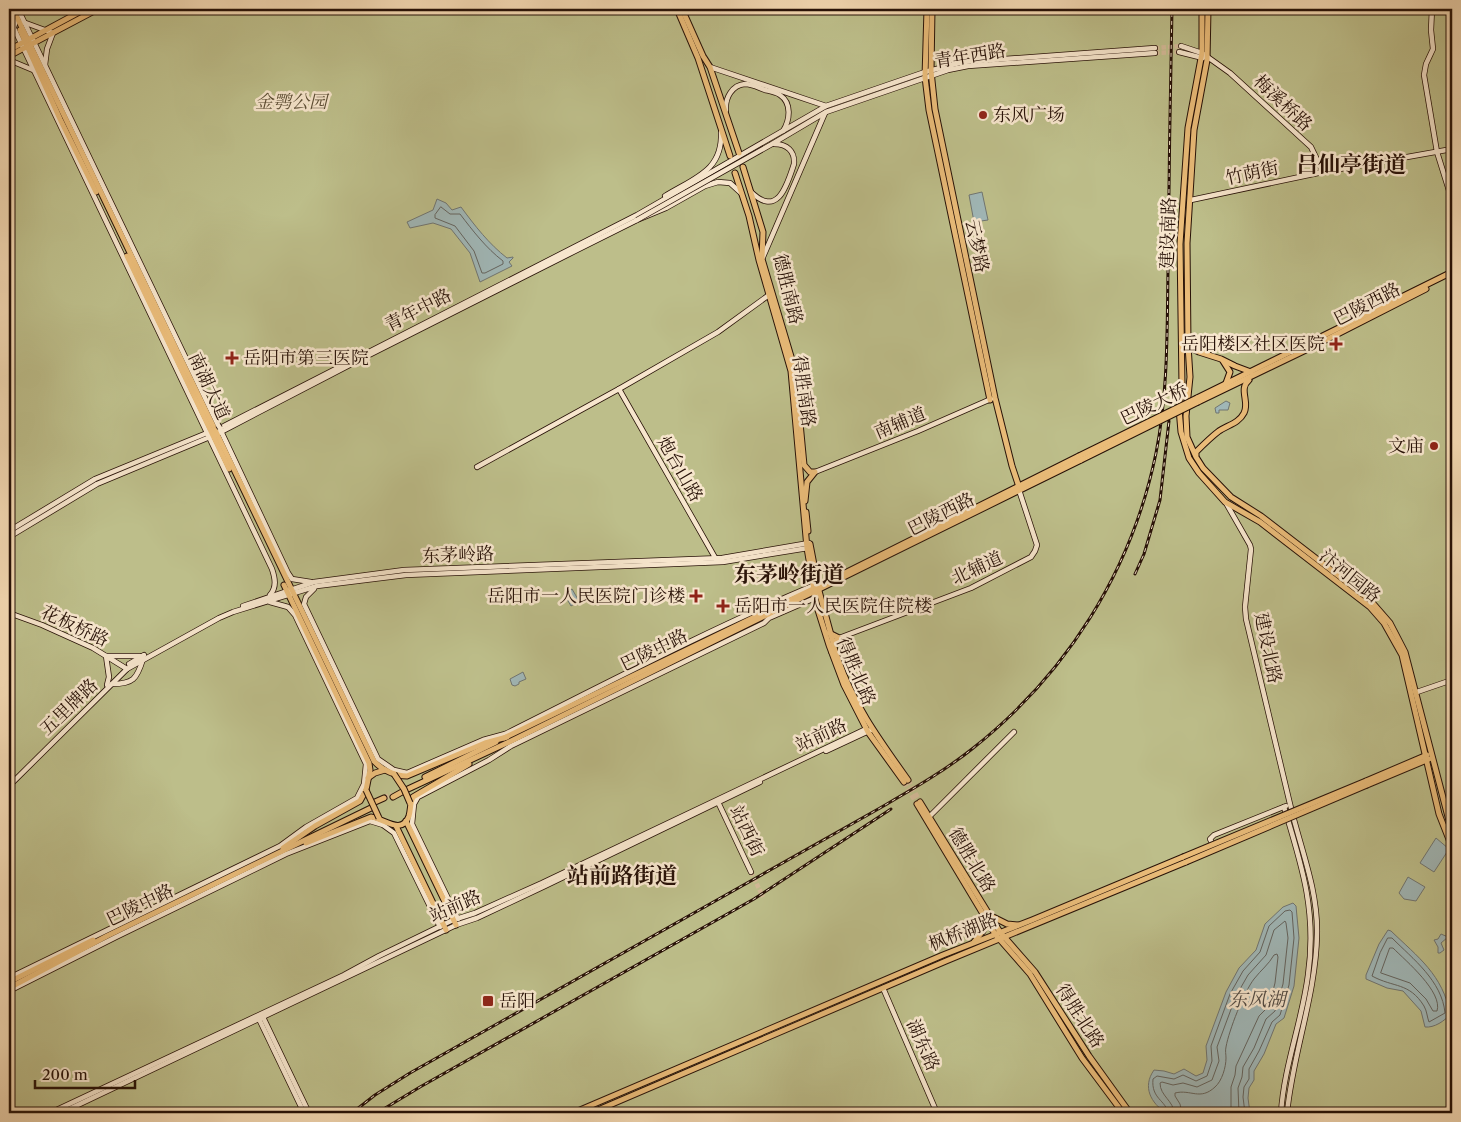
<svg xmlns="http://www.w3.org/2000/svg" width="1461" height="1122" viewBox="0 0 1461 1122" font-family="'Libre Caslon Text','Noto Serif SC',serif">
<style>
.green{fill:#bdbe8a;stroke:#726848}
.water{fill:#a0b7b7;stroke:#707571}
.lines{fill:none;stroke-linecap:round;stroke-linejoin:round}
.shore{stroke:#64645f;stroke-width:1}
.secondary-tunnel{stroke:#d4ba98;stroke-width:4.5;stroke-dasharray:4.5 2;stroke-linecap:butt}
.primary-tunnel{stroke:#d4ba98;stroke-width:5;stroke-dasharray:5 2.5;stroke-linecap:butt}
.secondary-casing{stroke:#271107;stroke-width:6}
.primary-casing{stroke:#271107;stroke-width:7}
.secondary{stroke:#f7e6cd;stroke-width:4.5}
.primary{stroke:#eabc79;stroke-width:5}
.rail-casing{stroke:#271107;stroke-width:3}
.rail{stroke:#f7e6cd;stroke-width:1;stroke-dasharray:4;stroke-linecap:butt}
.secondary-bridge-casing{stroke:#271107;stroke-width:6;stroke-linecap:butt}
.primary-bridge-casing{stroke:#271107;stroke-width:7;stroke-linecap:butt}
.secondary-bridge{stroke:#f7e6cd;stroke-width:4.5}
.primary-bridge{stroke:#eabc79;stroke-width:5}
.poi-dot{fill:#8f2418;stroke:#f7e6cd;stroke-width:2}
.labels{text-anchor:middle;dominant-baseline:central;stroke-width:5;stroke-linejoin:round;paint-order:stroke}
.street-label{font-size:18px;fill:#271107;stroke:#f7e6cd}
.park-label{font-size:18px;font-style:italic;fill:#5c4e35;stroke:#f7e6cd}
.poi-label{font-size:18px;fill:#271107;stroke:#f7e6cd;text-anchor:start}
.water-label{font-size:19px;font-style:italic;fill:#514b45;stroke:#f7e6cd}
.district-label{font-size:22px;font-weight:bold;fill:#271107;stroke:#f7e6cd}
</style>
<rect width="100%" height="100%" fill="#f3d8b2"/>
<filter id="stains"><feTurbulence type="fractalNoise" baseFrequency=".004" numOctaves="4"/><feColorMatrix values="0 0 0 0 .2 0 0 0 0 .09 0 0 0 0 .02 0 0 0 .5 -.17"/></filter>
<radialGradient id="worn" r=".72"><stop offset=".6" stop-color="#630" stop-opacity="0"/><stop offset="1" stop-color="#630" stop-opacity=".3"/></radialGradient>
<rect class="green" x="9" y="9" width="1443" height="1104"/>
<g class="water">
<path d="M982,192L988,220L974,222L969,195Z"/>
<path d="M437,199L446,203L452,210L461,207C475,226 489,244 507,258L513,257V258L509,262L512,266L480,282L470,253L451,229L433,223L410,228L407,222L433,210Z"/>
<path d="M1226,401L1230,403L1228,410H1219V413H1216L1215,408Z"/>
<path d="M572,589L579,601L571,606L564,594Z"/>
<path d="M523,672L526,679L519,682V684L515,686L512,685L510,679Z"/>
<path d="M1436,838L1449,849L1434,872L1420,863Z"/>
<path d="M1408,877L1425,887L1416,901L1404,899L1399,893Z"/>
<path d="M1293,903L1296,906L1299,938L1294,986L1284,1018L1276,1024L1264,1054L1254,1071V1080L1249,1088L1248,1098L1250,1113H1166C1151,1103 1142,1087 1154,1070L1164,1071L1174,1074L1184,1069L1196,1076L1203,1073L1207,1060L1206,1046L1226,992L1239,968L1256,950L1265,924L1283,907Z"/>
<path d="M1388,930L1391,931C1418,957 1443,975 1450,1014C1445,1021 1434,1028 1425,1027L1421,1011L1403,991L1387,988L1366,979V975L1379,944Z"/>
<path d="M1441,934L1448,937L1441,943L1444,950L1440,953H1438V947L1434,940L1438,939Z"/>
</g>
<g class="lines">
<g class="shore">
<path d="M441,207L450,214H460C473,231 486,248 503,261V264L485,273H482L474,251L455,226L435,218V215Z"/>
<path d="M1388,938H1392C1413,959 1442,981 1445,1013L1429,1022C1427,1017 1427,1011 1424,1006C1409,982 1394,988 1372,976L1380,953Z"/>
<path d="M1390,948H1393C1406,961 1443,992 1437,1011H1433L1426,999L1410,983L1381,973Z"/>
<path d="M1168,1113C1166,1100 1151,1099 1153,1079L1157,1076L1174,1079L1183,1075L1196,1081L1207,1076L1212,1061L1211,1046L1230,994L1243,971L1260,952L1269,926L1285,911L1290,910L1292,912L1294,938L1289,985L1280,1015L1272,1022L1259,1051L1249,1069V1079L1244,1087L1243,1097L1245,1113"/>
<path d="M1174,1113C1174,1101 1160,1096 1160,1083L1162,1082L1173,1085L1183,1083L1197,1087L1212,1080L1219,1061L1217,1047L1236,996L1248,975L1266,955L1274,930L1285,921L1286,923L1288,938L1283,984L1275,1011L1266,1019L1254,1048L1243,1067L1242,1077L1238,1088L1239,1113"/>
<path d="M1182,1113L1180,1104L1175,1096V1093C1191,1089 1200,1101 1215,1087C1222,1081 1226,1067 1226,1058C1226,1054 1225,1051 1226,1047C1229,1030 1244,992 1254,979C1261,970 1269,964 1274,955L1277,954L1278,957L1275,983L1269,1006L1259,1016L1236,1066L1235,1075L1231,1087V1113"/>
</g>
<g class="secondary-tunnel">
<path d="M1155,48L1181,46"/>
<path d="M1155,53L1179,52"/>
<path d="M751,872L763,897"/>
</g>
<g class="primary-tunnel">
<path d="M908,780L920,802"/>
<path d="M904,782L917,804"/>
<path d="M384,798L392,794"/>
</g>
<defs>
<g id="secondary">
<path d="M18,9L218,425"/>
<path d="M1432,9L1431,30L1433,49L1426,64L1424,75L1437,152L1452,200"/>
<path d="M9,18L272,569C275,578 277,587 270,595"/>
<path d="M23,22L53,33L47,49L45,65"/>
<path d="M9,41L16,21"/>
<path d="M1181,46L1202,53L1230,73L1311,147L1323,172"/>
<path d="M1179,52L1203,58"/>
<path d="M9,60L33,70"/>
<path d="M710,67L826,106"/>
<path d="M726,110C725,98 732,85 745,84C752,84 759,88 765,90C769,91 776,92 780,95C792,103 790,120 783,131"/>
<path d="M772,144L826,112L948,70L968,66L1155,53"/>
<path d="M751,192C778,218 787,185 794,164C795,151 787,144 774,144"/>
<path d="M665,196C694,178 723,171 721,132"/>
<path d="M1191,200L1323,172L1452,149"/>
<path d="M763,257L825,113"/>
<path d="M619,389L717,561"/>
<path d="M220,429L288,573L292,579L311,582"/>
<path d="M477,467L619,389L718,332L769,295"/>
<path d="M815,472L918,431L991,399"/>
<path d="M1226,503L1250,545L1251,549L1245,607L1246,619C1261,680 1275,742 1290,804C1300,847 1318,889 1317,934C1316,995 1293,1052 1287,1113"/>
<path d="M9,531L95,479L224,426L637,215L826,106L925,72L963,62L1155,48"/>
<path d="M9,537L97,484L217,434L363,358L569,254L637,220L666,208L705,186L718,182L730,183L741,193"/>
<path d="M314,589L306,597L304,604L378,759L394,770L407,773L483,740L505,734C607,683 708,630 812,586H817"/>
<path d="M243,606L314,582L404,570L722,558L809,543"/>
<path d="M9,613L42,625L93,648L127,669"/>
<path d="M839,638L971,588L1031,557L1035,551L1037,545L1019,490"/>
<path d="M129,664L144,655"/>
<path d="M112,684C133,684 137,679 143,659"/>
<path d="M107,685L109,677L106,656H140"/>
<path d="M1417,692L1452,680"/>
<path d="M826,751L871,730"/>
<path d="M9,786L127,669L219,618L233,612L317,586L406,575L723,562L808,548"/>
<path d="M718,802L751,872"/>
<path d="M929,817L1014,732"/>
<path d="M1213,845L1210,839L1214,835L1286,806"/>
<path d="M458,919L412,824L414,804L418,797L489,760L511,746L764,623L769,618L815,598L816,595"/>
<path d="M9,978L280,846L306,827L357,798L364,784L366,764L295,615L288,607L270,602"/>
<path d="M883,988L937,1113"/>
<path d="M9,991L116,937L286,854L370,821L383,825L394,833L440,927"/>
<path d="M262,1015L309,1113"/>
<path d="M259,1019L304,1113"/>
<path d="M50,1113L344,975L379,956L453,920L475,913L542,883L866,729"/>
<path d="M61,1113L456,925L477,918L545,886L760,782"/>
<path d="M1281,1113C1284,1066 1302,1022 1308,975C1317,912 1302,866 1284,807"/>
</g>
<g id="primary">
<path d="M13,9L374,761C382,770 395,776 407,776L485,743L507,737"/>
<path d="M677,9L698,58L730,156"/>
<path d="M682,9L703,56L710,67L739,153"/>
<path d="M927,9L925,77L929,110L990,400"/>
<path d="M932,9L931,71L935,109L995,398L1012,466L1019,487"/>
<path d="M1202,9V53L1188,128L1180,244L1182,385L1179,408L1181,432L1189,458L1199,473L1225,502L1260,522L1370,607L1384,623L1402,655L1439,814L1452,847"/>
<path d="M1208,9L1207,60L1194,130L1187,243L1188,345L1190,377L1186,416L1187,437L1196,457L1203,468L1231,497L1261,516L1370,600L1390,623L1405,652L1452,832"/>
<path d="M20,30L60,119L96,192"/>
<path d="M9,50L85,9"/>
<path d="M9,56L98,9"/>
<path d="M743,167L763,232L762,259L795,370L804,465L810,472H815L807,482L805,501"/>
<path d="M735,173L749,216L759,260L791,371L807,548L817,607L829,645L844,685L868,732L904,782"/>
<path d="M127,256L229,469"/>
<path d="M1185,345L1199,352L1221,359L1235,366L1251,372"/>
<path d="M1223,361L1230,372L1226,383"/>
<path d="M1197,398L1452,272"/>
<path d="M1198,402L1310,348L1426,289"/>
<path d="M1196,455V452C1203,445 1211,437 1219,431C1228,425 1239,423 1244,413C1250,402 1238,389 1249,380"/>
<path d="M806,512L808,531"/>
<path d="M810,544L819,591L834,646L832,652"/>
<path d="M829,633L839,638C836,640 835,640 834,644C833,648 837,654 838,659C853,704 881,742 908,780"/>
<path d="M504,738L813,589L1079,456"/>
<path d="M425,777L496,742"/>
<path d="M368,778L375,773L385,770"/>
<path d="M1366,781L1427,755"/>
<path d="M1367,785L1429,759"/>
<path d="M408,789L509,742L1081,460"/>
<path d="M393,797L402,792"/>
<path d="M375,802L384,798"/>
<path d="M920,802L1000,932L1035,972L1089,1056L1130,1113"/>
<path d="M917,804L995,934L1030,974L1082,1058L1123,1113"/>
<path d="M406,821L456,925"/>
<path d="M396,826L446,930"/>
<path d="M306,843L371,817C383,818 402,836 409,816C411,809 410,803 413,797L469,764"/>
<path d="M283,848L315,826L360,801L366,790L370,770L369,763L284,585"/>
<path d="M991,916L1007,924L1018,925"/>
<path d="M974,942L983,931L985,918"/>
<path d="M9,982L93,940"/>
<path d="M9,988L107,936L371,808"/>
<path d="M573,1113L943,955L1032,920L1183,857"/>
<path d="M591,1113L946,961L1186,862"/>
</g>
</defs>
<use href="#secondary" class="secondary-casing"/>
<use href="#primary" class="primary-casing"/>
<use href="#secondary" class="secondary"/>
<use href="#primary" class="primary"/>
<defs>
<g id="rail">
<path d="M1135,574L1144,554L1160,500L1169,421"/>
<path d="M352,1113L375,1095L410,1073C520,1011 630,949 740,887C786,861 833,835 880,808C911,790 943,772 972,749C1066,675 1132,571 1156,453C1168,393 1167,332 1168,271C1169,184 1170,96 1172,9"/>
<path d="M377,1113L420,1087L754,899L891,809"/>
</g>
</defs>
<use href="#rail" class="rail-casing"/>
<use href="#rail" class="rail"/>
<defs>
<g id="secondary-bridge">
<path d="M637,220L772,144"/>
<path d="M218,425L220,428"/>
</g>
<g id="primary-bridge">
<path d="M1079,456L1197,398"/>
<path d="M1081,460L1198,402"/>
<path d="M394,774L404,789L410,803"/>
<path d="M366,790L379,818"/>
<path d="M1183,857L1366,781"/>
<path d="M1186,862L1367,785"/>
</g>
</defs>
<use href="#secondary-bridge" class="secondary-bridge-casing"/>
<use href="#primary-bridge" class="primary-bridge-casing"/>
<use href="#secondary-bridge" class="secondary-bridge"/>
<use href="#primary-bridge" class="primary-bridge"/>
</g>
<g class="poi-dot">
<circle cx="983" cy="115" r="5"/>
<path d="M1333.5 336.5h5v5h5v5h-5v5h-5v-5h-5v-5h5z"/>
<path d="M229.5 350.5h5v5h5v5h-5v5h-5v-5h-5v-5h5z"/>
<circle cx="1434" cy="446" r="5"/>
<path d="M693.5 588.5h5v5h5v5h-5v5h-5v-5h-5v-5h5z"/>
<path d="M720.5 598.5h5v5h5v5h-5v5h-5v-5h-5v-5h5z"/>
<rect x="482" y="995" width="12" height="12" rx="2.5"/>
</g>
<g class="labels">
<g class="street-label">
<text transform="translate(970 56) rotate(-9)">青年西路</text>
<text transform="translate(1283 103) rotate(43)">梅溪桥路</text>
<text transform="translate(1252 173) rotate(-12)">竹荫街</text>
<text transform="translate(1168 233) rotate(-88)">建设南路</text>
<text transform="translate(977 246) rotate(78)">云梦路</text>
<text transform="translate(788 289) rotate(76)">德胜南路</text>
<text transform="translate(1367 304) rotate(-27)">巴陵西路</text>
<text transform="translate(418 310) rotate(-27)">青年中路</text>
<text transform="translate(209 386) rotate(65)">南湖大道</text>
<text transform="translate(804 391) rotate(82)">得胜南路</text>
<text transform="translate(1154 404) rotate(-26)">巴陵大桥</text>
<text transform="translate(900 423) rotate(-23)">南辅道</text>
<text transform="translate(680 469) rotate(60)">炮台山路</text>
<text transform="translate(941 514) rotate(-27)">巴陵西路</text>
<text transform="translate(458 555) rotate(-2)">东茅岭路</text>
<text transform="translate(977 568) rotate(-25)">北辅道</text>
<text transform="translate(1350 576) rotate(39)">汴河园路</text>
<text transform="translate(75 626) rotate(25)">花板桥路</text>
<text transform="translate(1268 648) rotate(78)">建设北路</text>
<text transform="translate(654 650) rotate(-26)">巴陵中路</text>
<text transform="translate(856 671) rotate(67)">得胜北路</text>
<text transform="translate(69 707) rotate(-44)">五里牌路</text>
<text transform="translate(821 735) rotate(-25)">站前路</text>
<text transform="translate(747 831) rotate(64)">站西街</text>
<text transform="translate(972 860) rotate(59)">德胜北路</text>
<text transform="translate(140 905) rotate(-26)">巴陵中路</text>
<text transform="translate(455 906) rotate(-23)">站前路</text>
<text transform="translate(963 932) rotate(-22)">枫桥湖路</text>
<text transform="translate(1080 1016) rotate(57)">得胜北路</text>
<text transform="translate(923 1045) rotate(66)">湖东路</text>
</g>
<g class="park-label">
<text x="291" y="102">金鹗公园</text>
</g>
<g class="poi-label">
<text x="993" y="115">东风广场</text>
<text x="1325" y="344" text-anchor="end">岳阳楼区社区医院</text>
<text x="243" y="358">岳阳市第三医院</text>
<text x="1424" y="446" text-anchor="end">文庙</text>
<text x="685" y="596" text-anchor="end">岳阳市一人民医院门诊楼</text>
<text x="734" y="606">岳阳市一人民医院住院楼</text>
<text x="499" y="1001">岳阳</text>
</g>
<g class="water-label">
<text x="1257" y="999">东风湖</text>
</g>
<g class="district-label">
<text x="1351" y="164">吕仙亭街道</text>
<text x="789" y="574">东茅岭街道</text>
<text x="622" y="875">站前路街道</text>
</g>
</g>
<rect width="1461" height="1122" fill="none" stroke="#f3d8b2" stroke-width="30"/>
<rect x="10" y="10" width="1441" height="1102" fill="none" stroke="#271107" stroke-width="2.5"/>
<rect x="15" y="15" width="1431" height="1092" fill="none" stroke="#271107"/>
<path d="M35 1080v8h100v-8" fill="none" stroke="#271107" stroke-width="2.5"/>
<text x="42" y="1080" font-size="15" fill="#271107" stroke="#f7e6cd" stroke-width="4" paint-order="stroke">200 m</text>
<rect width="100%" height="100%" filter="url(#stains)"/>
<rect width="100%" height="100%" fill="url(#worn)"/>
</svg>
